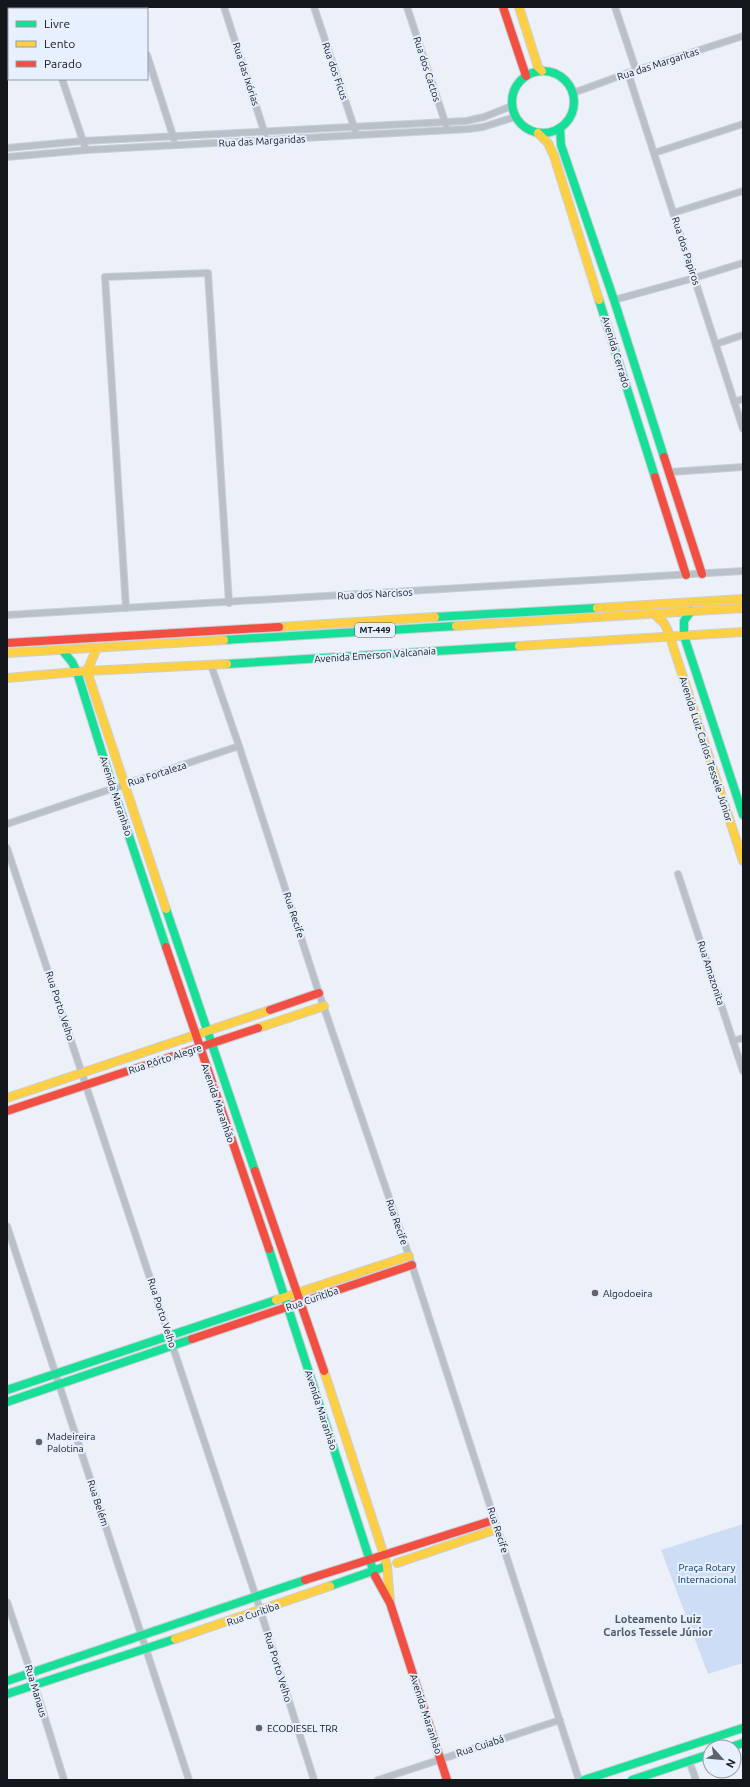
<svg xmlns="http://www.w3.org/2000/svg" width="750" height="1787" viewBox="0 0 750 1787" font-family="Ubuntu,sans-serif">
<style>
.green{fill:#cdddf6}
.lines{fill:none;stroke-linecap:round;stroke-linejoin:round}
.street-casing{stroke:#cacfd5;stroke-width:8}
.fast-casing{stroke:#cacfd5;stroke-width:10}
.slow-casing{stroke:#cacfd5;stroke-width:10}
.jam-casing{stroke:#cacfd5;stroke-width:10}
.street{stroke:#bac0c9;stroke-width:6}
.fast{stroke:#16e098;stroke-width:8}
.slow{stroke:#ffcf43;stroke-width:8}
.jam{stroke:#f24e42;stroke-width:8}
.poi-dot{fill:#606369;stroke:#e6f0ff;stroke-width:1.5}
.labels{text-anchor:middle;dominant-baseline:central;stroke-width:4;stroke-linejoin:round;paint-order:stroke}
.shield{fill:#e6f0ff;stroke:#535860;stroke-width:1}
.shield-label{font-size:9px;font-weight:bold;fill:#14171c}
.street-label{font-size:10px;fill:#14171c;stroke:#e6f0ff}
.poi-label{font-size:10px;fill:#14171c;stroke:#e6f0ff;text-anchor:start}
.park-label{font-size:10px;fill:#003273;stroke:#e6f0ff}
.neighbourhood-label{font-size:11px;font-weight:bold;fill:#4f5763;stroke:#e6f0ff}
</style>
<rect width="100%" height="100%" fill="#ecf1f9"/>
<path class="green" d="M743,1524V1663L708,1674L661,1550Z"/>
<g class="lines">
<defs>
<g id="street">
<path d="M37,7L38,9"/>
<path d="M132,7V9"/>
<path d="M224,7L265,134"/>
<path d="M314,7L355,130"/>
<path d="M407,7L446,125"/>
<path d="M615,7L636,70"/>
<path d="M147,55L174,139"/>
<path d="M628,73L743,429"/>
<path d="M62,79L86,150"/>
<path d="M573,93L628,73L743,36"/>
<path d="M7,148L83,141L466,121L484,117L512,106"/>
<path d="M654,153L743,124"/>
<path d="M7,157L86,150L468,129L483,127L515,117"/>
<path d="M673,213L743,191"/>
<path d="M614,300L694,278L743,263"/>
<path d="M716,344L743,335"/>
<path d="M734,402L743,399"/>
<path d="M670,472L743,467"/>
<path d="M126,608L105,277L208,273L229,603"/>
<path d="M7,615L743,571"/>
<path d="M211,665L239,746L319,993L409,1256L579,1780"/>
<path d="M7,824L239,746"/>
<path d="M7,848L256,1597L314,1780"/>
<path d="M678,874L743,1071"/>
<path d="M733,1041L743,1038"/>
<path d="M7,1226C69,1410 127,1596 189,1780"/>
<path d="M7,1602L31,1673L64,1780"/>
<path d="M689,1761L696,1780"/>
<path d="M378,1780L560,1720"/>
</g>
<g id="fast">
<circle cx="543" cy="102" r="31"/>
<path d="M560,128L561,145L614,300L664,457"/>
<path d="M599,300L655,477"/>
<path d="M691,611L684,621V636L743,815"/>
<path d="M435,617L597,608"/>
<path d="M224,640L456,626"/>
<path d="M62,650L72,662L77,672L113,788L166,947"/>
<path d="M227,664L519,646"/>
<path d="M166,909L255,1171"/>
<path d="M269,1249L375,1576"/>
<path d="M7,1390L276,1300"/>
<path d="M7,1402L192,1339"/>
<path d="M330,1586L387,1566"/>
<path d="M7,1681L305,1580"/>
<path d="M7,1694L175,1639"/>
<path d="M731,1747L743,1743"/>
<path d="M584,1780L743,1728"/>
<path d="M632,1780L710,1754"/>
</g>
<g id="slow">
<path d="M519,7L538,67L542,71"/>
<path d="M538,133L548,143L554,156L599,300"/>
<path d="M597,608L743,599"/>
<path d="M653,613L664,623L668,631L743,861"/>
<path d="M456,626L743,608"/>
<path d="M279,627L435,617"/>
<path d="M519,646L743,632"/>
<path d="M7,653L224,640"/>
<path d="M87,671L166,909"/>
<path d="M87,671L97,648"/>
<path d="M7,678L87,671L227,664"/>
<path d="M258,1028L324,1006"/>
<path d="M7,1098L270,1010"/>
<path d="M276,1300L409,1256"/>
<path d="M324,1371L384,1555L387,1566L390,1602"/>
<path d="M397,1563L497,1529"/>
<path d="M175,1639L330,1586"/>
</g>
<g id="jam">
<path d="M503,7L526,76"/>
<path d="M664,457L702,574"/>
<path d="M655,477L686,575"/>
<path d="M7,643L279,627"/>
<path d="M166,947L269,1249"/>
<path d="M270,1010L319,993"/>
<path d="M7,1111L258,1028"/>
<path d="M255,1171L324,1371"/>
<path d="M192,1339L412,1265"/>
<path d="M375,1576L390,1603L447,1780"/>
<path d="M305,1580L494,1520"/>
</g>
</defs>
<use href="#street" class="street-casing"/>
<use href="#fast" class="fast-casing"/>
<use href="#slow" class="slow-casing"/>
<use href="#jam" class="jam-casing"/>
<use href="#street" class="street"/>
<use href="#fast" class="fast"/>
<use href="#slow" class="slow"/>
<use href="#jam" class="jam"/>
</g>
<g class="poi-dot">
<circle cx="595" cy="1293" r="4"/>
<circle cx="39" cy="1442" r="4"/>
<circle cx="259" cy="1728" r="4"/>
</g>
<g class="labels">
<rect class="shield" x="355" y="623" width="40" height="14" rx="3"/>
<g class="shield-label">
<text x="375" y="630">MT-449</text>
</g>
<g class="street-label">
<text transform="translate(658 64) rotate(-18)">Rua das Margaritas</text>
<text transform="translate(427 69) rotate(72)">Rua dos Cactos</text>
<text transform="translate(335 71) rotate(71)">Rua dos Fícus</text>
<text transform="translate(246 74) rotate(72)">Rua das Ixórias</text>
<text transform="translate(262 141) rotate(-3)">Rua das Margaridas</text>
<text transform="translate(686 251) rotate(72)">Rua dos Papiros</text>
<text transform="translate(616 352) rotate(73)">Avenida Cerrado</text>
<text transform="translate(375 594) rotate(-3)">Rua dos Narcisos</text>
<text transform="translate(375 655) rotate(-4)">Avenida Emerson Valcanaia</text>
<text transform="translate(706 749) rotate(72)">Avenida Luiz Carlos Tessele Júnior</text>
<text transform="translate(157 774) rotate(-18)">Rua Fortaleza</text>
<text transform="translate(116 796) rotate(72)">Avenida Maranhão</text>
<text transform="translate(294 915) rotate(72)">Rua Recife</text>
<text transform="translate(711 973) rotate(72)">Rua Amazonita</text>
<text transform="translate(60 1006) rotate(72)">Rua Porto Velho</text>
<text transform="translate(165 1059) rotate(-18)">Rua Pôrto Alegre</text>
<text transform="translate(218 1103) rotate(71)">Avenida Maranhão</text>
<text transform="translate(397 1222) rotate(71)">Rua Recife</text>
<text transform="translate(312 1299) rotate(-19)">Rua Curitiba</text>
<text transform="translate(162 1313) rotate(72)">Rua Porto Velho</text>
<text transform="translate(321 1410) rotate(72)">Avenida Maranhão</text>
<text transform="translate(98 1503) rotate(72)">Rua Belém</text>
<text transform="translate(498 1530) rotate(72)">Rua Recife</text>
<text transform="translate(253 1614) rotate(-19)">Rua Curitiba</text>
<text transform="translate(278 1667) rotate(73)">Rua Porto Velho</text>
<text transform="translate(36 1691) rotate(73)">Rua Manaus</text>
<text transform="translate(426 1714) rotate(72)">Avenida Maranhão</text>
<text transform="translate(480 1746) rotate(-18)">Rua Cuiabá</text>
</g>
<g class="poi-label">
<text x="603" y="1293">Algodoeira</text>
<text x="47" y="1436">Madeireira<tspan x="47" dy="12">Palotina</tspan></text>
<text x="267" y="1728">ECODIESEL TRR</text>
</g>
<g class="park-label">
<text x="707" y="1567">Praça Rotary<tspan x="707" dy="12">Internacional</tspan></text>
</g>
<g class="neighbourhood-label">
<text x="658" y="1619">Loteamento Luiz<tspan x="658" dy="13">Carlos Tessele Júnior</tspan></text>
</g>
</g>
<rect width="750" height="1787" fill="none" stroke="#14171c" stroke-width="16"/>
<rect x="8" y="8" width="140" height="72" fill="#e6f0ff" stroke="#9299a4"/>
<rect x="16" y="21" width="20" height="6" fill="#16e098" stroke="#9299a4"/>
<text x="44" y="28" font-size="12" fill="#14171c">Livre</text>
<rect x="16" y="41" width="20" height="6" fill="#ffcf43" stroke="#9299a4"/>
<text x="44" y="48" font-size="12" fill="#14171c">Lento</text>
<rect x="16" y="61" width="20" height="6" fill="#f24e42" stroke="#9299a4"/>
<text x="44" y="68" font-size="12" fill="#14171c">Parado</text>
<g transform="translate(722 1759) rotate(117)"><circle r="19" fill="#e6f0ff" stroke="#9299a4"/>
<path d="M0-3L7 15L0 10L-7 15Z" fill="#606369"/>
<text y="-6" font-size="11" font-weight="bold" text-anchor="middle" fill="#14171c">N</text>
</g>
</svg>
